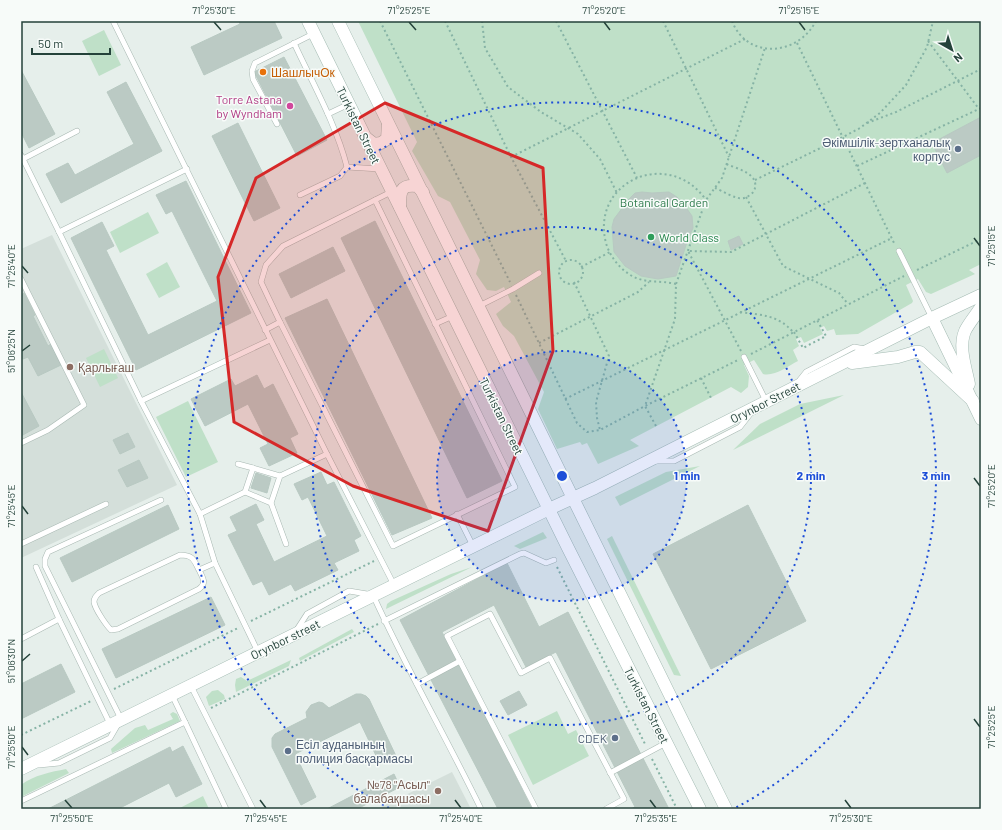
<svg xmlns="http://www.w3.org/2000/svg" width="1002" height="830" viewBox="0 0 1002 830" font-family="Barlow,sans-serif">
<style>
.built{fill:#d4dfda}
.green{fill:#bfe0c8}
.building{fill:#bbcac4;stroke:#b8c9c2}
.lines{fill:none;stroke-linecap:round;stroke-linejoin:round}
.lane-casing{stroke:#a8b8b2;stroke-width:6}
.secondary-casing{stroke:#a4bbb3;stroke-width:13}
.path{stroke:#86b3a5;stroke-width:2;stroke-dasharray:2 3;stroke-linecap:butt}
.lane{stroke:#fff;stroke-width:5}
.secondary{stroke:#fff;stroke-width:12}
.marked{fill:#d62828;fill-opacity:0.2;stroke:#d62828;stroke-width:3;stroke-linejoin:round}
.ticks{fill:none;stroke:#24423a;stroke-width:1.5}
.ring{fill:none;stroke:#1d4ed8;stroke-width:2;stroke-dasharray:2 4}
.food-dot{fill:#e8710a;stroke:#f7fbf9;stroke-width:1.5}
.hotel-dot{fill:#d1479c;stroke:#f7fbf9;stroke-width:1.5}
.service-dot{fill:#5c6f8a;stroke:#f7fbf9;stroke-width:1.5}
.leisure-dot{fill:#2e9e5b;stroke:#f7fbf9;stroke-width:1.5}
.education-dot{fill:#8d6e63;stroke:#f7fbf9;stroke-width:1.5}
.labels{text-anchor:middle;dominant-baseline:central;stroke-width:3;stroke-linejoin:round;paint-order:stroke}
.food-label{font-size:12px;fill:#c56008;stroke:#f7fbf9;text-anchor:start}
.hotel-label{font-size:12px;fill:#b23c85;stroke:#f7fbf9;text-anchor:end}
.street-label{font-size:12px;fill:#24423a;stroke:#f7fbf9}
.service-label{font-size:12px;fill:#4e5e75;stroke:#f7fbf9;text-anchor:end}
.park-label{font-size:12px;fill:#2d7a4b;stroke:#f7fbf9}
.leisure-label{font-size:12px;fill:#27864d;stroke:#f7fbf9;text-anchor:start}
.education-label{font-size:12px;fill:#785e54;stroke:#f7fbf9;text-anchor:start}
.centre{fill:#1d4ed8;stroke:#f7fbf9;stroke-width:2}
.ring-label{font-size:12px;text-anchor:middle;font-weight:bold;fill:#1d4ed8;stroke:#f7fbf9;stroke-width:3;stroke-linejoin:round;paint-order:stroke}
.neatline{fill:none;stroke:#24423a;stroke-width:1.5}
.ticks-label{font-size:10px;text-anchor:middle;fill:#24423a}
</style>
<rect width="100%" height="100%" fill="#e6efeb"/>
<g class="built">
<path d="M52,235L177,485L21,558V249Z"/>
<path d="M452,772L471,809H377Z"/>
</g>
<g class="green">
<path d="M358,21H981V264L969,270L975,274L931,294L926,292L918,279L906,285L913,301L912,303L858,334L836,335L834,329L827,331L824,326L820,328L823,334L804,343L801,337L796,339L799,346L793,350L798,361C788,366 774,377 763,374L754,360L744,365L749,376L748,387L741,393L731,387L630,440L639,446L598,464L587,443L582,445L580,442L557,449L538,409L544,392L514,336L503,326L496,314L511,302L504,287L496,291L487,290L476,274L480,260L450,202L438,196L412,151L417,142Z"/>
<path d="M104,30L121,65L99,76L82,41Z"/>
<path d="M148,212L159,233L120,253L110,232Z"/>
<path d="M167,262L180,287L159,298L146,274Z"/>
<path d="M104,349L118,378L100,387L86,358Z"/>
<path d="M844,395L733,450L760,424L800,404Z"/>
<path d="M188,401L218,462L186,477L156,417Z"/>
<path d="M700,466L620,506L615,497L666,472Z"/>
<path d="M543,532L547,538L520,549L514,546Z"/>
<path d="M612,536L681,676L674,675L607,539Z"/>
<path d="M472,567L386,609L387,604L391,601L451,574Z"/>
<path d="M352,629L354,632L300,661L299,658Z"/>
<path d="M291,660L289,666L236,692L235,685L236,679L241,677L247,681Z"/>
<path d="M218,690L224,695L225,699L209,706L206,697L212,691Z"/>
<path d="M557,711L568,734L576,730L589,756L533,785L508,735Z"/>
<path d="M173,712L177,714L180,721L112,753L111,749L135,728L145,725L148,730L173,719L170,714Z"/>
<path d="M66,769L69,773L21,797V785C34,775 51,772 66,769Z"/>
<path d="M203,796L209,809H178Z"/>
</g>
<g class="building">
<path d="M239,21H274L282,38L204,75L191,47L240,24Z"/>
<path d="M284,57L327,140L297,156L254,72Z"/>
<path d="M21,70L55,134L29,148L21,132Z"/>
<path d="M126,82L162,151L61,203L46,174L68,163L75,175L134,144L107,92Z"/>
<path d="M981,117V155L947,173L932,143Z"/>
<path d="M238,123L280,208L254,221L212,136Z"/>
<path d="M186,181L251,313L136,370L71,238L102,222L114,246L106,250L148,335L217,301L172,211L166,214L156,195Z"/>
<path d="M642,192L652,193L669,192L677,197L685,206L692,216L693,228L688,239L676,276L658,279L641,276L625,266L614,252L612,227L614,219L629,199L635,193Z"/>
<path d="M375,221L502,481L467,498L341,238Z"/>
<path d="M739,236L743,244L731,250L728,241Z"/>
<path d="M333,247L345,271L291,298L279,274Z"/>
<path d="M21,293L22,295L24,293L35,315L33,316L48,346L51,344L61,365L38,376L28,357L23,359L21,355V347L23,346L21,342Z"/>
<path d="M327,299L432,518L392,535L285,318Z"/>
<path d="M257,375L264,389L273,384L298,434L290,438L297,453L269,466L260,448L268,444L248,404L205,426L191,399L231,379L235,386Z"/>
<path d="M21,392L39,426L21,436Z"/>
<path d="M128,433L135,447L120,454L113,440Z"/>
<path d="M139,460L148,478L127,487L118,470Z"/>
<path d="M321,472L327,485L334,482L361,536L354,540L359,551L334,563L338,570L295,591L291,584L269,595L262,581L253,585L228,535L237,531L230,517L256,504L264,520L256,524L274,562L327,536L308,497L302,500L294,484Z"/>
<path d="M256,473L271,478L267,493L251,488Z"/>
<path d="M168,505L179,529L72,582L60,558Z"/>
<path d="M748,505L806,621L711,669L653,554Z"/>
<path d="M507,563L539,627L568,612L669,809H631L635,807L556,652L526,667L494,605L442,632L532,809H498L400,620Z"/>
<path d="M211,597L225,625L116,678L102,649Z"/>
<path d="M61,664L75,692L21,719V684Z"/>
<path d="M519,691L527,705L508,715L500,701Z"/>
<path d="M356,694H361L366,696L369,699L396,756L380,764L360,722L295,754L316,797L301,805L272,747V738L275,734L307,718L306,712L311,705L319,702L323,703L329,708Z"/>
<path d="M183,746L202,784L176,797L169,783L118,809H48L170,747L172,752Z"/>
<path d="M394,774L400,787L357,809H327Z"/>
</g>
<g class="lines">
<defs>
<g id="lane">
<path d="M113,21L327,454L394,585"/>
<path d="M294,43C313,84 336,124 347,167L340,176L300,195"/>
<path d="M328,114L349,104"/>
<path d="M277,124L253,79L252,71L255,63L313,34"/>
<path d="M21,155L59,232"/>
<path d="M23,159L77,131"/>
<path d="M347,167L380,169"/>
<path d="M899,251L932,318"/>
<path d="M21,279L84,405L48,430L21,443"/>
<path d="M479,306L513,289L539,273"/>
<path d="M280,322L393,546L515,487L375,200"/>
<path d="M435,324L453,316"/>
<path d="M265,330L280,322L261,282L266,265L283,246L391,192"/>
<path d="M744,357L766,401"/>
<path d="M798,382L806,372L854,347L865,349"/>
<path d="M141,401L59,232L187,169"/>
<path d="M656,461H674L740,427L751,413"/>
<path d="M238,464L253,468"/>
<path d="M280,476L253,468L245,492L271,503L280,476L327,454"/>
<path d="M271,503L286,544"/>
<path d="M200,514L245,492"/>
<path d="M457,514L473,546"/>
<path d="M21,544L106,504"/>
<path d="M36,567L59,619L110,724"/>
<path d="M199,570C194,560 193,555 180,555L99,593C96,596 94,598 94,602C95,609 106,625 111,630L118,629L199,589C207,583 203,578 199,570L215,563"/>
<path d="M384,621L520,554L524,553L546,563L554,560"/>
<path d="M296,631L307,614L349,591L373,595C406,668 446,737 481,809"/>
<path d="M21,639L59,619"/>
<path d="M258,652L215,563L200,514L141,401L270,340"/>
<path d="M417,684L460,661"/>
<path d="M191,686L253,809"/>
<path d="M172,695L185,722"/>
<path d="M39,765L59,763L110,738L121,719L45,566V559L48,552L161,500"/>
<path d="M610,773L666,743"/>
<path d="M21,801L185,722L226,809"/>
<path d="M536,809L447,636L490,614L521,673L550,658L624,799L606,809"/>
</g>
<g id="secondary">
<path d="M308,21L568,548L700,809"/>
<path d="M338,21L726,809"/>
<path d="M365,137L374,144L381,143L387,139L388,124"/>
<path d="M400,207C400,192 400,184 417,186L423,192"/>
<path d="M932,318L981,419"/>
<path d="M852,363L898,357L915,352H920L973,401"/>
<path d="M969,384C966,368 958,347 965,331C969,323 976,315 981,307"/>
<path d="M21,769L549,509L595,488L932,318L981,295"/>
</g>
</defs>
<use href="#lane" class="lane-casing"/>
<use href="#secondary" class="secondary-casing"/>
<g class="path">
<path d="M380,21L510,282"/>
<path d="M445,21L511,157L566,261"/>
<path d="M482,21L485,48L508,87L541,112L578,134L600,159L617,193"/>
<path d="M556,21L637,178"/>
<path d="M663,21L729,157"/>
<path d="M732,21C747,60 798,56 816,21"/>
<path d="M928,41L979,109"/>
<path d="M797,43L895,245"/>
<path d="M867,123L896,112L981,69"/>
<path d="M511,157L745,39"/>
<path d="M857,166L981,108"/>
<path d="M755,180L843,137L860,128L880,113L906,85L927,47L933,21"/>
<path d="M715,188C723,191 736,200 744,198C748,197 752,194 754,191C761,174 738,169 726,164"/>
<path d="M746,197L783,266L839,293L848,304"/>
<circle cx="571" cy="272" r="12"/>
<path d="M581,267L610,252"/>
<path d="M917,270L981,239"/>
<path d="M574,282L609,356L596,402L597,418L600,430"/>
<path d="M676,284C661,280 647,284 632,276C620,269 610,257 606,243C590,181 669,147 706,200"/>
<path d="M516,295L577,423L587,432L600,430L645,406L738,360"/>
<path d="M740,312C762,315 778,315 793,332"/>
<path d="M794,332L803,348L826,336L817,320"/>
<path d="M539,343L638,292L649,282"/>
<path d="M741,351L688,251L731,252L865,183"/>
<path d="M751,354L904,276"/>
<path d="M701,378L711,398"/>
<path d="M565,399L892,238"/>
<path d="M656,426L645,406L675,319L676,284L706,200L722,178L765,48"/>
<path d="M557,567L646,746"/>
<path d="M251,621L374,561"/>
<path d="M114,689L238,628"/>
<path d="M211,708L378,624"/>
<path d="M21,735L91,701"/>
<path d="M652,759L677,809"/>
</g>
<use href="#lane" class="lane"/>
<use href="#secondary" class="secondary"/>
</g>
<path class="marked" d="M385,103L543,168L553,351L488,531L353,486L234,422L218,277L256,178Z"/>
<path class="ticks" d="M214,22L221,30M409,22L416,30M604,22L610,30M799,22L805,30M974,238L980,246M22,266L28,273M22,351L30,345M974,478L980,486M22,506L28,514M22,661L30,654M974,719L980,727M22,747L28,755M65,800L72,808M260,800L266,808M455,800L461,808M650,800L656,808M845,800L851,808"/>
<circle cx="562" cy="476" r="125" fill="#1d4ed8" fill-opacity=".12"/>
<g class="ring">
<circle cx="562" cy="476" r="125"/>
<circle cx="562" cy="476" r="249"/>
<path d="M389 808A374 374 0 1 1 735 808"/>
</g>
<circle class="food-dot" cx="263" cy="72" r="4"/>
<circle class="hotel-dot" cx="290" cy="106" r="4"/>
<g class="service-dot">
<circle cx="958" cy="149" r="4"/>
<circle cx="615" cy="738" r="4"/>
<circle cx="288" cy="751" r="4"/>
</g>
<circle class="leisure-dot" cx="651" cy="237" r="4"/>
<g class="education-dot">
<circle cx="70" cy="367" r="4"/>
<circle cx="438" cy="791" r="4"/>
</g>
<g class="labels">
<g class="food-label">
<text x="271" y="72">ШашлычОк</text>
</g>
<g class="hotel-label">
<text x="282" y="99">Torre Astana<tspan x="282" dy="14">by Wyndham</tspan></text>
</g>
<g class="street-label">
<text transform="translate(359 125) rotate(64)">Turkistan Street</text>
<text transform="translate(765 402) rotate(-27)">Orynbor Street</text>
<text transform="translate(502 416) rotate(64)">Turkistan Street</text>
<text transform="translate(285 639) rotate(-26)">Orynbor street</text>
<text transform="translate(647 705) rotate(63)">Turkistan Street</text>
</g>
<g class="service-label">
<text x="950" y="142">Әкімшілік-зертханалық<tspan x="950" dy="14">корпус</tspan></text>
<text x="607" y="738">CDEK</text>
<text x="296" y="744" text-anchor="start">Есіл ауданының<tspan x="296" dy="14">полиция басқармасы</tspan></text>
</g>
<g class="park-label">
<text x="664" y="202">Botanical Garden</text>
</g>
<g class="leisure-label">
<text x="659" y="237">World Class</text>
</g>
<g class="education-label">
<text x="78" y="367">Қарлығаш</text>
<text x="430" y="784" text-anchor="end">№78 "Асыл"<tspan x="430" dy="14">балабақшасы</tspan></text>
</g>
</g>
<circle cx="562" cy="476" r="6" class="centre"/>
<g class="ring-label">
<text x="687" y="480">1 min</text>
<text x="811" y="480">2 min</text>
<text x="936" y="480">3 min</text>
</g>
<rect width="1002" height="830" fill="none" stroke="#f7fbf9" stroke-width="44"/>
<g transform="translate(952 50) rotate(141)" stroke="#f7fbf9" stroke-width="3" paint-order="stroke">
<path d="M0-3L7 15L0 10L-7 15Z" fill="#24423a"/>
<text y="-6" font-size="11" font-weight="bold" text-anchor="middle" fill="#24423a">N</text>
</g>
<path d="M32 48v6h78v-6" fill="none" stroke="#24423a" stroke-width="2"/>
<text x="38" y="48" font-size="12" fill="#24423a" stroke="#f7fbf9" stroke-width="3" paint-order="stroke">50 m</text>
<rect x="22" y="22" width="958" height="786" class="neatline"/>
<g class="ticks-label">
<text x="214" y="14">71°25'30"E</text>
<text x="409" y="14">71°25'25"E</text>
<text x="604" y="14">71°25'20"E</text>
<text x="799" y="14">71°25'15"E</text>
<text transform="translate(991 246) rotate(-90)" y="4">71°25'15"E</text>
<text transform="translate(11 266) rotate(-90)" y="4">71°25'40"E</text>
<text transform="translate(11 351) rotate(-90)" y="4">51°06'25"N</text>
<text transform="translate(991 486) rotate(-90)" y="4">71°25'20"E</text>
<text transform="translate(11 506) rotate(-90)" y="4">71°25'45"E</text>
<text transform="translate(11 661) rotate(-90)" y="4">51°06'30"N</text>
<text transform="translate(991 727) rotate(-90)" y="4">71°25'25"E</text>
<text transform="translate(11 747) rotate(-90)" y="4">71°25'50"E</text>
<text x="72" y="822">71°25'50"E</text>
<text x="266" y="822">71°25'45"E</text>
<text x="461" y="822">71°25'40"E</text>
<text x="656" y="822">71°25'35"E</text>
<text x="851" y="822">71°25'30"E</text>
</g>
</svg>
